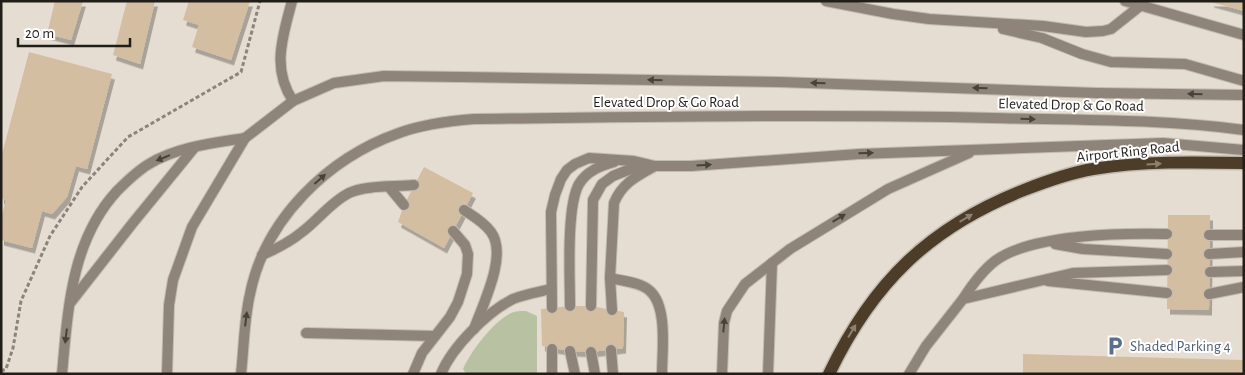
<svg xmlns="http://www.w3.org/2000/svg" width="1245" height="375" viewBox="0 0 1245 375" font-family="'Alegreya Sans',sans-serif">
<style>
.green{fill:#b9c1a3}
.building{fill:#d3bea1;filter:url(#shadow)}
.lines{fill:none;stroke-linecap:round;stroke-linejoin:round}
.lane-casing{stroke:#c2bbb0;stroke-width:12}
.street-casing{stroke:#c2bbb0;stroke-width:12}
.primary-casing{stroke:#c2bbb0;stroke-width:15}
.path{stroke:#8a847c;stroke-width:3;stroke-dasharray:4 2.5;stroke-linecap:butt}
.lane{stroke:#8e8479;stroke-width:10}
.street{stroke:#8e8479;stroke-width:10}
.primary{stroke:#4d3d28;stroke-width:12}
.oneway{fill:#47423b}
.oneway2{fill:#8b8173}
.labels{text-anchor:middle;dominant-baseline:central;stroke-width:4;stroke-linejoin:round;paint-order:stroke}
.street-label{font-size:15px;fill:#211e1a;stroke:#fff}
.service-label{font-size:15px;fill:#4e5e75;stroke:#fff;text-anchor:start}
</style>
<defs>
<filter id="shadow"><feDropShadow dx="3" dy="5.5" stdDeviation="0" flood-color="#0004"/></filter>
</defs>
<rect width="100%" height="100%" fill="#e5ddd1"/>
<path class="green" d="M526,311L537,316V374H466L463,369C470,352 494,321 511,313C516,311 521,311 526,311Z"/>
<g class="building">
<path d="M55,1H83L71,40L47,34Z"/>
<path d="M127,1H155L140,64L113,55Z"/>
<path d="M189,1H250L231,60L192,47L199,25L183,20Z"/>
<path d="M1211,1H1244V11L1211,2Z"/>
<path d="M29,52L112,74L87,169L76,166L67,197L52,214L42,211L32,248L1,240V219L6,200L1,199V158Z"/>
<path d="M424,167L473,193L444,248L398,222L404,205Z"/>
<path d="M1168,215H1210L1209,310L1167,309Z"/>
<path d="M570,306H591L624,312L623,348L591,352L570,351L542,346L541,309Z"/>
<path d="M1023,354L1244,360V374H1023Z"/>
</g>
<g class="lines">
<defs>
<g id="lane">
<path d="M292,1C283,36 271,68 293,101"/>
<path d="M826,1L893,14L929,19L1043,26L1086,32L1103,31L1111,29L1140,6"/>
<path d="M1125,1L1244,35"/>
<path d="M1003,29L1042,38L1082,54L1111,62L1185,64L1244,81"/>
<path d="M389,187L404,205"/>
<path d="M464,210C473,216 484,222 491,232C508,255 483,304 474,329"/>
<path d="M1209,235H1244"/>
<path d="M1055,244L1083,249L1167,254"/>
<path d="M1209,254L1244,252"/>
<path d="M262,255C276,249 290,242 302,232C318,220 331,202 349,193C365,185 396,187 414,185"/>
<path d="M1210,272L1244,271"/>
<path d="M610,278C622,281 641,282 650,291C668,307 662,352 662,374"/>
<path d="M1048,281L1167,293"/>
<path d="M1209,294L1244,287"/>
<path d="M963,299C972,285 982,271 995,261C1031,234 1123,233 1167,234"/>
<path d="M71,302L132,224L194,148"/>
<path d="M570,306C570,278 566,207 579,184C587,171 600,166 614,162"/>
<path d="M591,306L593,200L602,184L613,176L643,164"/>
<path d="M552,308L551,212L555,195L561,179L567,170L575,164L589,158L634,161L655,166H691L859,154L1163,143L1244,150"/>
<path d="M612,310L610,278L614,203C622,183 637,176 655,166"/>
<path d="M306,333L435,336"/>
<path d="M611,350L613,374"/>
<path d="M570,351L575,374"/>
<path d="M591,352L595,374"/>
<path d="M62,374C68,309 71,241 117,191C127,181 137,171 149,164C177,147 213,143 245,138"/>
<path d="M167,374L169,305L173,280L192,227L245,138L293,101L334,83L384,76L462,77L779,82L1097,93L1244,95"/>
<path d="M413,374L422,353L450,317L458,302L467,274L468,254L465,245L453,231"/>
<path d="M441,374C452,347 487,312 513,299C525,294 538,292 551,289"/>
<path d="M552,374V349"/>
<path d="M722,374L724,323L727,311L745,284L790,249L888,189L969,153"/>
<path d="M768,374L772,263"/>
<path d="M909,374L926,346L963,299L1073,273L1167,270"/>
</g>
<path id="street" d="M241,374C244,347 244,320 250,294C265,219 328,158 399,133C423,124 449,121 474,119C647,117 820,114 993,118C1076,120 1161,119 1244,130"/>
<path id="primary" d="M829,374C873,282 930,227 1024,190C1047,181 1069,173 1093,169C1142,161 1194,162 1244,163"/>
</defs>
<use href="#lane" class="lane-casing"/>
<use href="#street" class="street-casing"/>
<use href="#primary" class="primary-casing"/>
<path class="path" d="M1,371L6,369L13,348L21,301L50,236L82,187L128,137L241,72L260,1"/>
<use href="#lane" class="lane"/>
<use href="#street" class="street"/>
<use href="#primary" class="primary"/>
</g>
<defs><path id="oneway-solid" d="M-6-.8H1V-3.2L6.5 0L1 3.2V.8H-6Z" transform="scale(1.25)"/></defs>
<g class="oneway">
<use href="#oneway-solid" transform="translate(655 80) rotate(-179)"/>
<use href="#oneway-solid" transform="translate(818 83) rotate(-178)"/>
<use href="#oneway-solid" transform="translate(980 88) rotate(-178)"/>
<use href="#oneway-solid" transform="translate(1195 94) rotate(-179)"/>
<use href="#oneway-solid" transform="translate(1028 119) rotate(1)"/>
<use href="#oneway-solid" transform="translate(866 153) rotate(-2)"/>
<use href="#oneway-solid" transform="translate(163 158) rotate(158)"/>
<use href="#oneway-solid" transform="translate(704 165) rotate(-4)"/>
<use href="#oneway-solid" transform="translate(320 179) rotate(-41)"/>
<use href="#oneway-solid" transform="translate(839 218) rotate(-31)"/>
<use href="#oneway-solid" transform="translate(246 319) rotate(-83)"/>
<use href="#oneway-solid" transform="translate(724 325) rotate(-84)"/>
<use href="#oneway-solid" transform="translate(66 336) rotate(97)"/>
</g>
<g class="oneway2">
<use href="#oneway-solid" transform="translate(1154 164) rotate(-4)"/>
<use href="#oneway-solid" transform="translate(966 218) rotate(-31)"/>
<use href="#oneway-solid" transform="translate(852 331) rotate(-59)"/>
</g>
<defs>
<symbol id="parking-bare" viewBox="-9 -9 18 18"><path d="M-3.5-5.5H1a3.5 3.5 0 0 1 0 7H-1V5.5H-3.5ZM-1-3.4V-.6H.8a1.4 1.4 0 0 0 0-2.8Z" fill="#5c6f8a" stroke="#fff" stroke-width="2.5" paint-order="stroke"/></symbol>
</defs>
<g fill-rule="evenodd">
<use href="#parking-bare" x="1101" y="332" width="28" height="28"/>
</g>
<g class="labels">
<g class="street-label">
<text x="666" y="102">Elevated Drop &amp; Go Road</text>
<text transform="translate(1071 105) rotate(1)">Elevated Drop &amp; Go Road</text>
<text transform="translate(1128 152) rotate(-6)">Airport Ring Road</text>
</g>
<g class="service-label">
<text x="1130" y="346">Shaded Parking 4</text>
</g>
</g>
<rect width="1245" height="375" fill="none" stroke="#211e1a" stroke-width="5"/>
<path d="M18 38v8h112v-8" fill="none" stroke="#211e1a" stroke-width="2.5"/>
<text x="25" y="38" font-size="15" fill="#211e1a" stroke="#ffffff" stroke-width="4" paint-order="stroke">20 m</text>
</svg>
